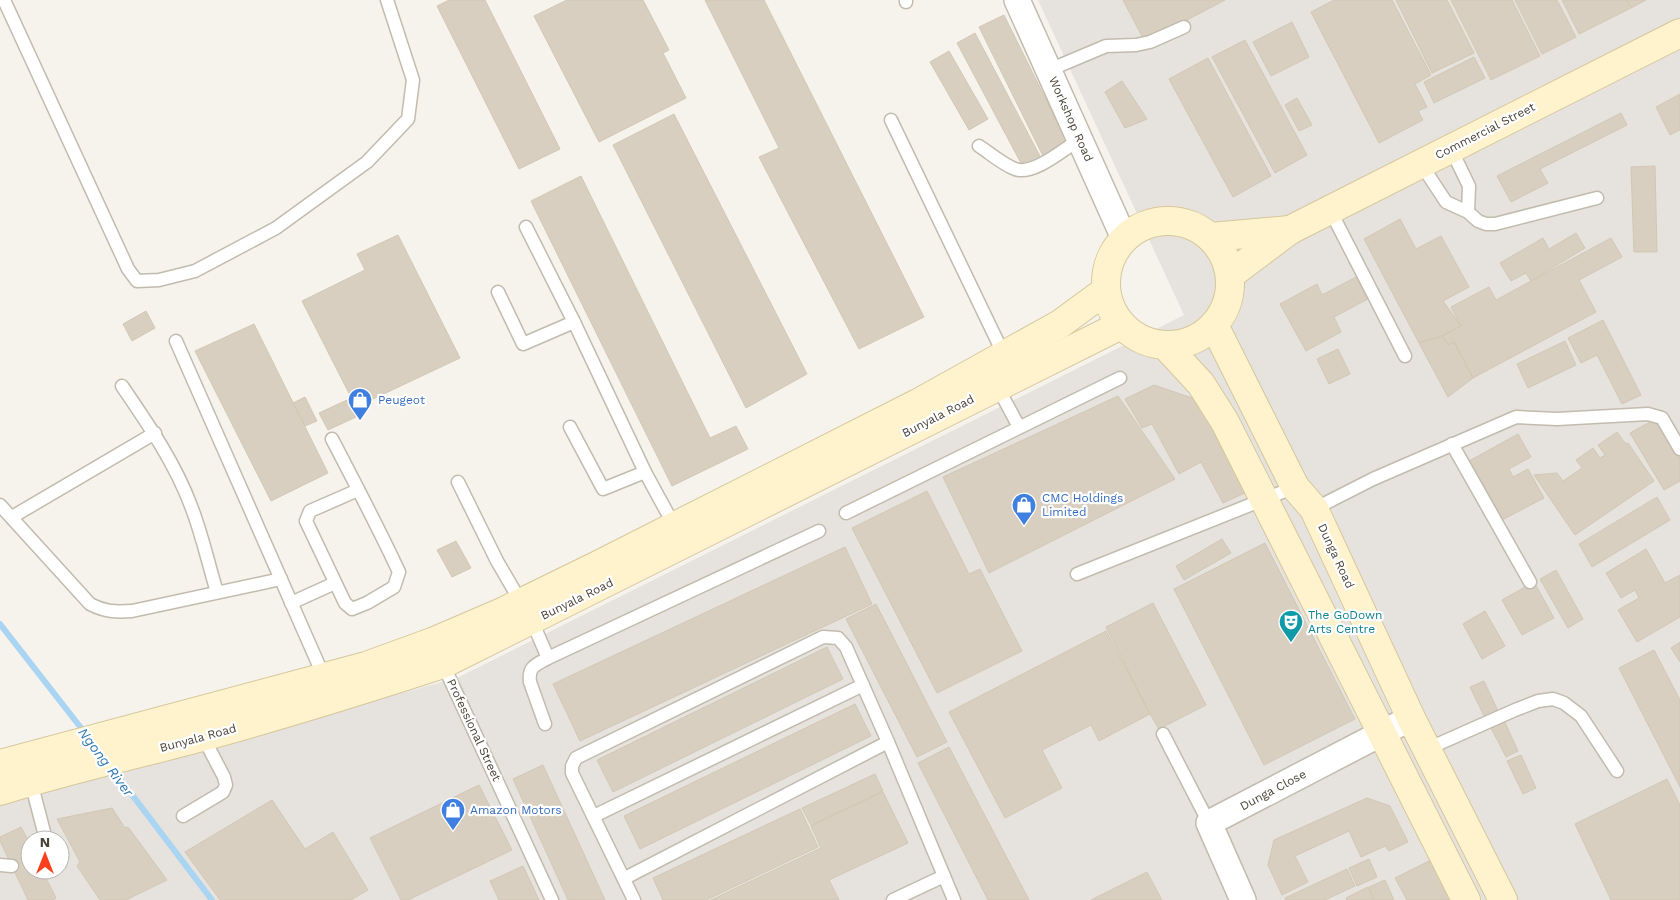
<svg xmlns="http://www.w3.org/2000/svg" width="1680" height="900" viewBox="0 0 1680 900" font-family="'Work Sans',sans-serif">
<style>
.industrial{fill:#e6e2dd;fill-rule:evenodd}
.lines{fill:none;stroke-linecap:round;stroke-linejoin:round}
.stream{stroke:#a9d4f2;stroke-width:6}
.building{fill:#d8cfc1;stroke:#d3c7b4}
.lane-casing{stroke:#c2bbae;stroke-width:15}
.street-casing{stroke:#c2bbae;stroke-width:28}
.secondary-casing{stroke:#d6c79b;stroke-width:30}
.lane{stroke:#fff;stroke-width:12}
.street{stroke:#fff;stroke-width:25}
.secondary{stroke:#fff3cd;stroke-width:28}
.labels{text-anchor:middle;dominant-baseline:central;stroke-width:4.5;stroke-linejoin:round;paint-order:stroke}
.street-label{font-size:12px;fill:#4b4439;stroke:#fff}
.shop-label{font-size:12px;fill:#366cbe;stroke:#fff;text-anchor:start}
.culture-label{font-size:12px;fill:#0d838f;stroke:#fff;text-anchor:start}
.water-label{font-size:14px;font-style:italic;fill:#2e7ab2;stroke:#fff}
</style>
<rect width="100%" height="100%" fill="#f6f3ec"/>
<path class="industrial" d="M1038,0H1680V900H0V802L457,678L1184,315ZM30,840H60V870H30Z"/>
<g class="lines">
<g class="stream">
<path d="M0,624L85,733"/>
<path d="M111,767L212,900"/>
</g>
</g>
<g class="building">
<path d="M449,0H485L560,149L519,169L437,6Z"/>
<path d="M567,0H643L669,50L663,53L686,98L599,142L534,16Z"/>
<path d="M705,0H764L924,317L859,349L759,157L779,148Z"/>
<path d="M1123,0H1225L1145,42Z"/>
<path d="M1334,0H1392L1431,75L1415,84L1427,107L1418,111L1423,120L1379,143L1311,12Z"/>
<path d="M1396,0H1447L1474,53L1432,73Z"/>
<path d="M1451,0H1512L1540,56L1491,80Z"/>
<path d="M1515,0H1557L1576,37L1542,54Z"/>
<path d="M1562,0H1627L1631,8L1579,34Z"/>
<path d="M1627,0H1646L1631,8Z"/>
<path d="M1004,15L1068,144L1043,156L979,27Z"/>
<path d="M1292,22L1309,57L1271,76L1253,42Z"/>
<path d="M975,33L1041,158L1023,167L957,43Z"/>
<path d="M1245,40L1307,155L1275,173L1212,57Z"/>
<path d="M949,51L988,119L969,130L930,62Z"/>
<path d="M1474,57L1485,78L1434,103L1424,82Z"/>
<path d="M1208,58L1271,176L1233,197L1169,79Z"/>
<path d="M1122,81L1147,119L1125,128L1105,92Z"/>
<path d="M1680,94V130L1670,135L1656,107Z"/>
<path d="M1297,98L1312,125L1299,131L1285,105Z"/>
<path d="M1621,113L1627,125L1540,169L1548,183L1511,202L1497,176Z"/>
<path d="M674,114L807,374L746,408L613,145Z"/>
<path d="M1655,166L1657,252H1634L1631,167Z"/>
<path d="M581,176L710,438L736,426L748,449L672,486L531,201Z"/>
<path d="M1400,219L1416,249L1441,236L1469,287L1443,301L1461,326L1442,336L1419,343L1364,239Z"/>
<path d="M1576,233L1585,248L1531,281L1526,273L1511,281L1500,263L1543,238L1549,249Z"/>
<path d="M398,235L460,358L356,407L302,301L365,270L357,254Z"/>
<path d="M1611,238L1622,257L1579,280L1596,312L1473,378L1454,342L1448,345L1442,336L1461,326L1451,307L1489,287L1496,300Z"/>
<path d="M1356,277L1368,299L1334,317L1341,332L1306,351L1280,304L1317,284L1322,295Z"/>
<path d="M146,311L155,328L132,341L123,324Z"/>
<path d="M1603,320L1641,395L1622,404L1597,355L1581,363L1568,338Z"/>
<path d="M254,324L328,473L271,501L195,351Z"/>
<path d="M1442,336L1448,345L1454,342L1473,378L1448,397L1419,343Z"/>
<path d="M1565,341L1576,365L1528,388L1517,364Z"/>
<path d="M1338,349L1350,374L1329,384L1317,359Z"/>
<path d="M1154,385L1198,400L1249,491L1223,503L1201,462L1179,474L1152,424L1142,428L1125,399Z"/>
<path d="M1118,396L1175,479L989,573L943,477Z"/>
<path d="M305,397L317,421L305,426L293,403Z"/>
<path d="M347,400L356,417L328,430L319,413Z"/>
<path d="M1657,418L1680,458V481L1664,490L1630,433Z"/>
<path d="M1617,432L1626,444L1628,443L1654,481L1575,535L1534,475L1557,473L1563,481L1582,468L1576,460L1593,448L1600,458L1605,455L1598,445Z"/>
<path d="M1518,434L1531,457L1509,469L1513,477L1528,469L1544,498L1502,520L1469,461Z"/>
<path d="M927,491L969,574L980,569L1022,651L937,693L852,528Z"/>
<path d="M1657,497L1670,520L1592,567L1579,544Z"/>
<path d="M1222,539L1231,553L1184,580L1176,566Z"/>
<path d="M456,541L471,568L452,577L437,550Z"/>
<path d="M1265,543L1355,719L1264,765L1174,589Z"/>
<path d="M845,547L872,604L580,741L553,684Z"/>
<path d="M1646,549L1665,583L1680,575V617L1637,642L1618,610L1639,598L1635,590L1621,598L1606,573Z"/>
<path d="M1556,570L1583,619L1568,628L1540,579Z"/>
<path d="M1534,582L1554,618L1522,635L1502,600Z"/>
<path d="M1153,603L1206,705L1159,729L1150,714L1106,627Z"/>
<path d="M876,604L947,742L917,757L846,619Z"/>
<path d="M1485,611L1505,646L1482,659L1463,624Z"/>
<path d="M1106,631L1150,714L1099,741L1091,725L1042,750L1062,788L1005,818L949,712Z"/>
<path d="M1680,642V662L1671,648Z"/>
<path d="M827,647L843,679L613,792L597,760Z"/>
<path d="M1654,650L1680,700V787L1619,668Z"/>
<path d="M1484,681L1499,713L1486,720L1470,687Z"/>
<path d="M855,704L871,736L640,849L624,816Z"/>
<path d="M1503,718L1518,751L1506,757L1489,724Z"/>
<path d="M949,747L1029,900H988L918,763Z"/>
<path d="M1521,755L1536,788L1523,794L1507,761Z"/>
<path d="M543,765L605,900H568L513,779Z"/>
<path d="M875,774L883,791L811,825L802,808Z"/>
<path d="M1667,779L1680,805V900H1611L1575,824Z"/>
<path d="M479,785L512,850L408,900H401L370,838Z"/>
<path d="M883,792L908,843L829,880L839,900H711L821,848L811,826Z"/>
<path d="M1367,798L1390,806L1408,842L1389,851L1385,846L1361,857L1349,831L1295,856L1308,882L1282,895L1268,865L1274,840Z"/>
<path d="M272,800L305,849L333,832L368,890L351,900H220L185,852Z"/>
<path d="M112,808L125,828L128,827L167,880L126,900H100L77,866L80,862L57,819Z"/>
<path d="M800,809L818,847L706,900H663L653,878Z"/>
<path d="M21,827L30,844V870H42L56,898L53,900H28L0,841V837Z"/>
<path d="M1369,859L1377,877L1357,886L1349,868Z"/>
<path d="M1433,859L1454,900H1407L1395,878Z"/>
<path d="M523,866L539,900H499L490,881Z"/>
<path d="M1347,869L1355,886L1325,900H1286L1285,898Z"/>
<path d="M1147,872L1162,900H1091Z"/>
<path d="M1385,880L1394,900H1375L1369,887Z"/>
<path d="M1368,887L1374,900H1347L1346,898Z"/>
</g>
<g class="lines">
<defs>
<g id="lane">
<path d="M4,0L128,269L137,281L159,280L195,271L276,228L367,162L408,119L413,80L387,0"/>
<path d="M906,0V2"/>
<path d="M1049,70L1106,46L1136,45L1150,42L1184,27"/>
<path d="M891,120L1004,355"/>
<path d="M979,146C990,153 1002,164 1015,169C1033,176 1064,149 1080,139"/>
<path d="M1451,149L1469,186L1468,212"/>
<path d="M1421,164L1446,202L1468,212L1478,221L1486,224H1495L1597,198"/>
<path d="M1330,210L1405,356"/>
<path d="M526,227L574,322"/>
<path d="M498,292L523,344L574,322L645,472L676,529"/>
<path d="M176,341L324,677"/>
<path d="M122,386C148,424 175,463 191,506C202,534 208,563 217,592"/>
<path d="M997,386L1019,427"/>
<path d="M570,427L603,489L645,472"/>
<path d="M332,439C355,483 378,527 399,572L394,587L367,603L352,609L345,603L306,521L310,511L358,490"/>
<path d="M1452,444L1530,582"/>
<path d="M458,482L497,561L532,621L548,658"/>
<path d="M0,505L90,604C106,612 115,612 132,611L281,579"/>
<path d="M1314,509L1373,479L1516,417L1557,419L1648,414L1662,418L1680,449"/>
<path d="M846,513L1120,378"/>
<path d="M12,517L155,433"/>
<path d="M1077,574L1295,487"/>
<path d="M291,603L335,583"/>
<path d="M442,662L552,900"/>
<path d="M545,724L530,682C528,666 536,665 548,658L819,531"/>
<path d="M1163,734L1209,823"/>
<path d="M1427,749L1515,710L1538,701L1553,699L1564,703L1581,716L1617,771"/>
<path d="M31,782L44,832V840"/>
<path d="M183,816L223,792L226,785L224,777L203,737"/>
<path d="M594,816L863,685"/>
<path d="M0,865L12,866"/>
<path d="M625,878L888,742"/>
<path d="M634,900L572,773V766L576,758L823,637L838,638L846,647L888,742L954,900"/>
<path d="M893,900L944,876"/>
</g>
<g id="street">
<path d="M1017,0L1124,238"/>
<path d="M1243,900L1209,823L1411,718"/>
</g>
<g id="secondary">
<circle cx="1168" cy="283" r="62"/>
<path d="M1211,237L1290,230"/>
<path d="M1230,275L1290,230L1680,33"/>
<path d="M1214,325L1295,487L1314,509L1411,718L1503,900"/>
<path d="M1165,345L1201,384L1225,422L1466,900"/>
<path d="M0,764L366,666L432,642L502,612L596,566L918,403L1060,324L1105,291"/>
<path d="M0,791C67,770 135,755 202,737C283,715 363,690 443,664L1121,325"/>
</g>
</defs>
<use href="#lane" class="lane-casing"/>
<use href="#street" class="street-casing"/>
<use href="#secondary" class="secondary-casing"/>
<use href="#lane" class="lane"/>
<use href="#street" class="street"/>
<use href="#secondary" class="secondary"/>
</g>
<defs>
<symbol id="shop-pin" viewBox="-11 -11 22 30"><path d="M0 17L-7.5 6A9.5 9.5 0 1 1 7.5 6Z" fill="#3f7fe0" stroke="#fff"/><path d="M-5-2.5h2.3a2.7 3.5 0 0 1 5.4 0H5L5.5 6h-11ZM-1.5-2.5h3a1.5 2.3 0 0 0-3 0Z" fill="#fff"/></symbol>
<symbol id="theatre-pin" viewBox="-11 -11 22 30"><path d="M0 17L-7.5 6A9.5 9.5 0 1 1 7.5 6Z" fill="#0f9aa8" stroke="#fff"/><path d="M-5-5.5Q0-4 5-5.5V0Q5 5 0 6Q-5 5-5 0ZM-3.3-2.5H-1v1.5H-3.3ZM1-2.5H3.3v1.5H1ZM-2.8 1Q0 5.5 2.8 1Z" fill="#fff"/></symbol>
</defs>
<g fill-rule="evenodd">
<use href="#shop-pin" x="346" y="386" width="28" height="38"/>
<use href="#shop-pin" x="1010" y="491" width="28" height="38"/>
<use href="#theatre-pin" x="1277" y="608" width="28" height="38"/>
<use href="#shop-pin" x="439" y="796" width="28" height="38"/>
</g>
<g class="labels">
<g class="street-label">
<text transform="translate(1071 119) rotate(66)">Workshop Road</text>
<text transform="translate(1485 131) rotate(-27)">Commercial Street</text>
<text transform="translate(938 416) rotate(-27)">Bunyala Road</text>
<text transform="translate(1336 556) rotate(65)">Dunga Road</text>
<text transform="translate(577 599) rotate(-26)">Bunyala Road</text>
<text transform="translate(474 730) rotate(65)">Professional Street</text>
<text transform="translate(198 738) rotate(-15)">Bunyala Road</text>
<text transform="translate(1273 790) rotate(-28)">Dunga Close</text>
</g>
<g class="shop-label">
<text x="378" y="400">Peugeot</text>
<text x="1042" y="498">CMC Holdings<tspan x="1042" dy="14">Limited</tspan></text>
<text x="470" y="810">Amazon Motors</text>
</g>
<g class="culture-label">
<text x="1308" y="615">The GoDown<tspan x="1308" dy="14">Arts Centre</tspan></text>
</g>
<g class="water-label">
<text transform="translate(106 762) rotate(53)">Ngong River</text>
</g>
</g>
<g transform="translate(45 855)"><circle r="24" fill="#ffffff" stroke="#b7b4b0"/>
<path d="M0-4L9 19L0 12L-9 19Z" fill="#fc3f1d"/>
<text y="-8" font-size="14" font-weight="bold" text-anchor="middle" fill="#4b4439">N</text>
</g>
</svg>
